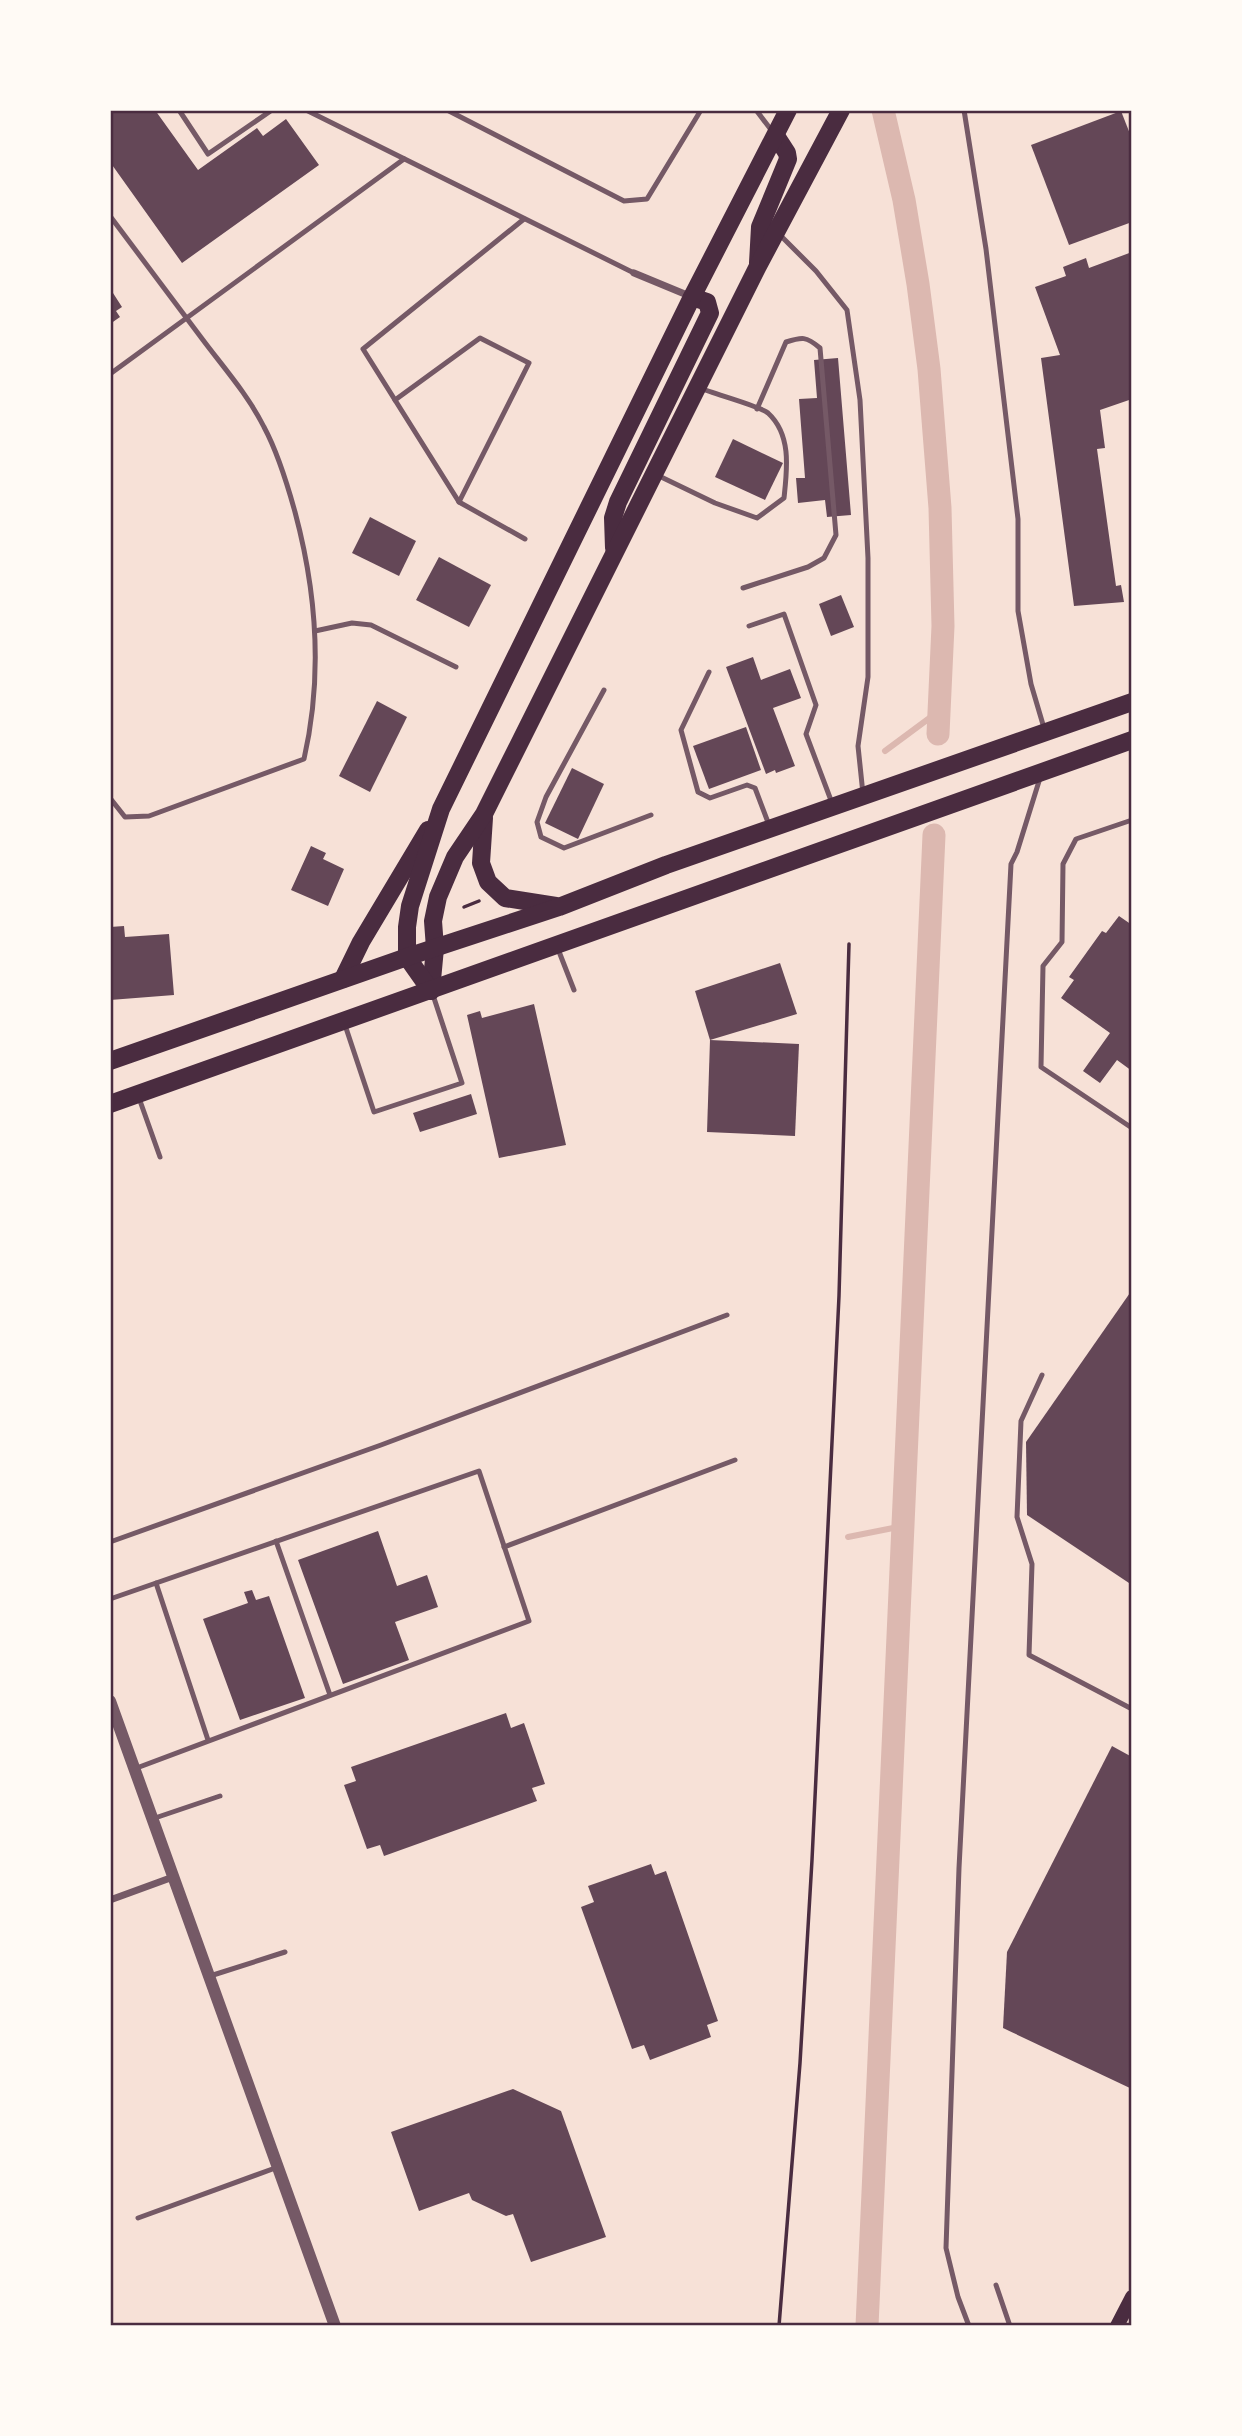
<svg xmlns="http://www.w3.org/2000/svg" width="1242" height="2436" viewBox="0 0 1242 2436" font-family="Helvetica,sans-serif">
<style>
.lines{fill:none;stroke-linecap:round;stroke-linejoin:round}
.stream{stroke:#dcb8b0;stroke-width:6}
.canal{stroke:#dcb8b0;stroke-width:23}
.building{fill:#644757}
.path{stroke:#4a2c40;stroke-width:3.5}
.service{stroke:#755966;stroke-width:5}
.minor{stroke:#755966;stroke-width:7}
.tertiary{stroke:#755966;stroke-width:12}
.secondary{stroke:#4a2c40;stroke-width:14}
.primary{stroke:#4a2c40;stroke-width:18}
.neatline{fill:none;stroke:#4a2c40;stroke-width:2.5}
</style>
<rect width="100%" height="100%" fill="#f7e1d7"/>
<g class="lines">
<g class="stream">
<path d="M885,751L939,711"/>
<path d="M848,1537L903,1526"/>
</g>
<g class="canal">
<path d="M883,110L904,200L918,284L929,369L940,508L943,626L938,734"/>
<path d="M867,2326L934,835"/>
</g>
</g>
<g class="building">
<path d="M110,110H155L198,170L257,128L263,136L286,119L319,165L182,263L110,162Z"/>
<path d="M1121,111L1132,139V222L1069,245L1031,145Z"/>
<path d="M1132,252V399L1100,410L1105,448L1097,449L1116,586L1121,585L1124,602L1074,606L1041,358L1060,355L1035,287L1066,276L1063,267L1086,258L1089,268Z"/>
<path d="M113,293L122,307L116,311L120,317L110,324V294Z"/>
<path d="M838,358L851,515L827,517L825,500L798,503L796,478H805L799,399L817,398L814,360Z"/>
<path d="M733,439L783,463L765,500L715,477Z"/>
<path d="M370,517L416,541L399,576L352,553Z"/>
<path d="M439,557L491,585L469,627L416,600Z"/>
<path d="M841,595L854,627L831,636L819,604Z"/>
<path d="M753,657L761,680L790,669L801,698L773,708L795,766L776,773L775,770L766,774L726,667Z"/>
<path d="M377,701L407,717L370,792L339,776Z"/>
<path d="M746,727L761,770L709,789L693,746Z"/>
<path d="M572,768L604,784L578,839L545,823Z"/>
<path d="M311,846L326,853L323,859L344,869L328,906L291,890Z"/>
<path d="M1119,916L1132,925V1071L1117,1060L1100,1083L1083,1071L1110,1033L1061,998L1074,980L1069,977L1102,931L1106,933Z"/>
<path d="M124,926L125,937L169,934L174,995L110,1000V927Z"/>
<path d="M780,963L797,1014L710,1040L695,991Z"/>
<path d="M534,1004L566,1145L499,1158L467,1015L480,1011L482,1018Z"/>
<path d="M710,1040L799,1044L795,1136L707,1132Z"/>
<path d="M471,1094L477,1114L420,1132L413,1113Z"/>
<path d="M1132,1290V1585L1027,1515L1026,1442Z"/>
<path d="M378,1531L397,1586L427,1575L438,1607L395,1622L409,1660L343,1684L298,1560Z"/>
<path d="M252,1590L256,1600L269,1596L305,1698L240,1720L203,1619L248,1603L244,1592Z"/>
<path d="M506,1713L511,1728L524,1723L545,1784L532,1788L537,1801L384,1856L380,1845L367,1849L344,1785L356,1781L351,1767Z"/>
<path d="M1112,1746L1132,1757V2089L1003,2028L1007,1952Z"/>
<path d="M651,1864L655,1875L666,1871L718,2021L707,2025L711,2037L650,2060L644,2045L632,2049L581,1907L594,1902L588,1886Z"/>
<path d="M513,2089L561,2111L606,2237L531,2262L513,2214L506,2216L472,2200L469,2193L419,2211L391,2132Z"/>
</g>
<g class="lines">
<g class="path">
<path d="M464,907L479,901"/>
<path d="M779,2326L800,2063L812,1860L839,1296L849,944"/>
</g>
<g class="service">
<path d="M179,110L208,154L272,110"/>
<path d="M306,110L634,273"/>
<path d="M447,110L624,201L647,199L701,110"/>
<path d="M756,110L772,131"/>
<path d="M964,110L986,249L1018,519V611L1031,684L1044,728"/>
<path d="M110,216C141,257 172,299 203,340C224,368 248,395 264,427C278,453 287,483 295,512C317,594 323,676 304,759L149,816L125,817L110,798"/>
<path d="M524,219L363,349L459,502L525,539"/>
<path d="M779,234L816,271L847,310L860,400L868,558V677L858,746L863,794"/>
<path d="M110,374L404,159"/>
<path d="M395,400L480,338L529,363L459,502"/>
<path d="M657,475L715,503L757,518L784,498C787,470 792,435 768,413C760,406 714,394 700,388"/>
<path d="M743,588L808,567L824,558L836,535L820,348C806,336 802,337 786,342L757,409"/>
<path d="M749,626L784,614L816,705L806,734L832,803"/>
<path d="M315,631L352,623L371,625L456,667"/>
<path d="M709,672L681,730L698,792L710,798L747,785L755,788L769,825"/>
<path d="M604,690L546,797L537,822L541,837L564,848L651,815"/>
<path d="M1132,820L1076,839L1063,864L1062,942L1043,966L1041,1067L1132,1128"/>
<path d="M558,949L574,990"/>
<path d="M345,1025L374,1112L462,1083L432,992"/>
<path d="M139,1098L160,1157"/>
<path d="M1042,1375L1021,1421L1017,1517L1032,1564L1029,1655L1132,1709"/>
<path d="M276,1541L330,1695"/>
<path d="M110,1542L381,1445L727,1315"/>
<path d="M504,1547L735,1460"/>
<path d="M156,1583L208,1740"/>
<path d="M110,1599L479,1471L529,1621L134,1769"/>
<path d="M152,1819L220,1796"/>
<path d="M210,1976L285,1952"/>
<path d="M138,2218L278,2167"/>
<path d="M996,2285L1010,2326"/>
<path d="M969,2326L958,2297L946,2248L959,1868L1011,864L1017,852L1040,778"/>
</g>
<g class="minor">
<path d="M634,273L692,297"/>
<path d="M110,1900L173,1877"/>
</g>
<path class="tertiary" d="M110,1701L335,2326"/>
<path class="secondary" d="M1117,2326L1132,2297"/>
<g class="primary">
<path d="M758,263L760,227L788,159L787,153L776,136"/>
<path d="M614,548L613,518L618,502L710,313L707,302L692,297"/>
<path d="M484,818L481,863L488,882L505,898L556,906"/>
<path d="M343,979L361,942L428,830"/>
<path d="M431,991L435,948L433,921L438,897L455,857L484,814L758,266L841,110"/>
<path d="M431,991L407,957V927L410,906L441,809L692,297L788,110"/>
<path d="M110,1061L407,957L559,907L666,865L1132,702"/>
<path d="M110,1104L1132,740"/>
</g>
</g>
<rect width="1242" height="2436" fill="none" stroke="#fffaf5" stroke-width="224"/>
<rect x="112" y="112" width="1018" height="2212" class="neatline"/>
</svg>
